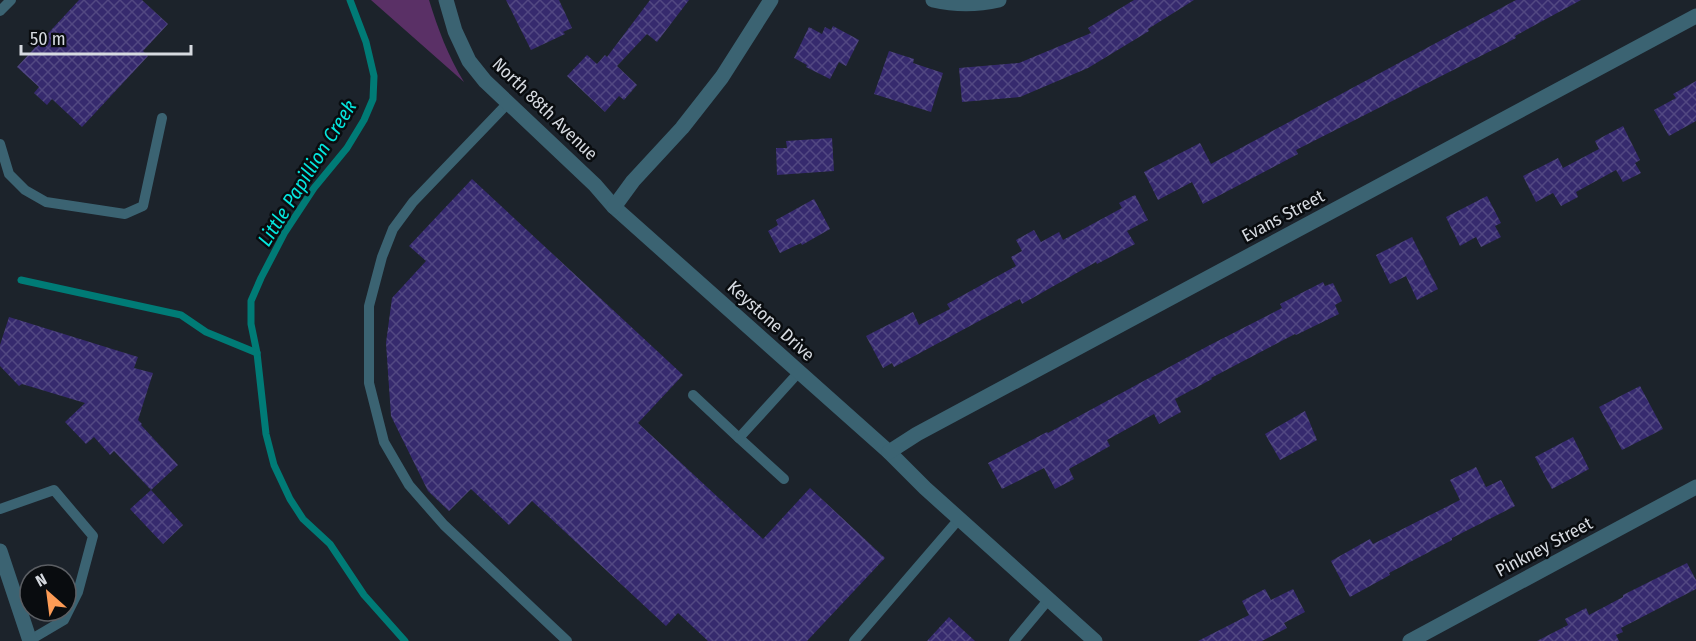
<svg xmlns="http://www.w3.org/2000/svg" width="1696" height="641" viewBox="0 0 1696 641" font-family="'Fira Sans Condensed',sans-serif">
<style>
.green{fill:#5a3066}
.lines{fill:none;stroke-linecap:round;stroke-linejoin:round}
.stream{stroke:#007b76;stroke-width:7}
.building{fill:url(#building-cross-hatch)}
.service{stroke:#3b6372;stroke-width:10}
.minor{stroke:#3b6372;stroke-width:15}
.labels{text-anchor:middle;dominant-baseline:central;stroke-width:5;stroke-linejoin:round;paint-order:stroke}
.street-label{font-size:18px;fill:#d6dae0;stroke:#090c0f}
.water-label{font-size:20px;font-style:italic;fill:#05e6de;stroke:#090c0f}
</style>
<defs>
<pattern id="building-cross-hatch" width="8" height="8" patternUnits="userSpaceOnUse" patternTransform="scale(1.5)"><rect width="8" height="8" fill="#362a6e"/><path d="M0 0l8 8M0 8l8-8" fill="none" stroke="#524882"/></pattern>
</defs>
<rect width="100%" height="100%" fill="#1c232b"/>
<path class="green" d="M371,0H429C438,29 448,56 464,82Z"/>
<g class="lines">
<g class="stream">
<path d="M350,0L366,42L374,76L373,99L364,120L347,148L314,188L285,232L261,278L251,301V324L257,353L266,434L274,465L290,499L303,519L330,544L364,595L405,641"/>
<path d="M21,280L181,315L206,332L257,353"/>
</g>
</g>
<g class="building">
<path d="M79,0H142L168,24L143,51L148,56L82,127L52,99L47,105L34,93L39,87L17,67Z"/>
<path d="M506,0H559L572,28L563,32L565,34L531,50Z"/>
<path d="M650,0H689L657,42L647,34L617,66L637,85L624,100L619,96L605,112L567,76L587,55L597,64L605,55L607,57Z"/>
<path d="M1134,0H1194L1148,29L1149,31L1088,68L1020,97L962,102L959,68L1019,63L1091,33L1088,28Z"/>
<path d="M1516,0H1581L1515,36L1516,38L1296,150L1298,154L1203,204L1192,182L1158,200L1144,172L1200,143L1211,164Z"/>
<path d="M833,26L859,40L846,66L839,62L830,79L806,67L807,65L794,58L809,27L822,34L825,27L831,30Z"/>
<path d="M889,51L914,59L913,63L943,73L931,112L874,94Z"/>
<path d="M1696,81V121L1669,136L1654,110L1676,98L1673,94Z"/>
<path d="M1623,126L1640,160L1635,163L1641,173L1623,182L1616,170L1576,192L1578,197L1561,206L1553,193L1536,202L1523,176L1558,158L1563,168L1599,149L1595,141Z"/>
<path d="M832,138L834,171L777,175L776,148H787L786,141Z"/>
<path d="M472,179L683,375L638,423L763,539L810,488L885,558L807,641H708L678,613L666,626L532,501L509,525L471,489L449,511L428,491L391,416L386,343L392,298L426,261L409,246Z"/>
<path d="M1135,195L1148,220L1127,231L1135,244L1097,264L1096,262L1022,304L1020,299L894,367L892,363L883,368L866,336L913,312L919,325L950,309L947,304L1016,266L1011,257L1022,251L1016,240L1034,230L1041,242L1059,232L1063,240L1122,208L1119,203Z"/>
<path d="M1487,196L1501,223L1495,226L1501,237L1481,247L1476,237L1460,246L1446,217Z"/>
<path d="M814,199L830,229L802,245L801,243L780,253L768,231L778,225L776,220Z"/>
<path d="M1412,237L1438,289L1417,300L1406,276L1390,284L1376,255Z"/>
<path d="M1323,282L1325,286L1333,283L1342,301L1335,305L1339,314L1296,335L1295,334L1211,378L1212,379L1175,399L1181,412L1159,424L1154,414L1107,440L1110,446L1069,469L1074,479L1055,489L1044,468L1002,489L988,463L1047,432L1048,433L1208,346L1282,308L1280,304Z"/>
<path d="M9,317L138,357L134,368L153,373L138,420L142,424L141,425L178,465L151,490L183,525L163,544L130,509L151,490L114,451L110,455L94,437L86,444L65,422L85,403L22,384L19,386L0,366V345Z"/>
<path d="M1640,386L1663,429L1622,450L1599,407Z"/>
<path d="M1305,411L1317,440L1280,460L1265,434Z"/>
<path d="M1573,437L1589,469L1552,489L1535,457Z"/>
<path d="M1476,467L1486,487L1501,480L1515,506L1452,538V540L1389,573L1390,575L1350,597L1331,561L1370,539L1373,544L1460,500L1450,480Z"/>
<path d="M1687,563L1696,580V589L1621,628L1623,632L1616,635L1619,641H1537L1568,625L1565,619L1586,608L1589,615L1623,597V595Z"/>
<path d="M1265,589L1271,600L1293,589L1305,612L1284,623L1287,628L1262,641H1198L1249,615L1242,601Z"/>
<path d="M949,617L975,641H927Z"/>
</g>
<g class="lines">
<g class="service">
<path d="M0,11L11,0"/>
<path d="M508,103L413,202L393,229L382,257L369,306V383L384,442L409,485L444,525L567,641"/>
<path d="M0,144L9,174L25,190L46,202L125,214L143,206L162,118"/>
<path d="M693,395L739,438"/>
<path d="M784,479L739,438L799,372"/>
<path d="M0,509L54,490L93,536L78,592L64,620L30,640"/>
<path d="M854,641L959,519"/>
<path d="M1014,641L1049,599"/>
</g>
<g class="minor">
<path d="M446,0L455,31L469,61L485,81L595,185L614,207L889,452L925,488L1095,641"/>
<path d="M933,0C955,5 977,5 999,0"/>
<path d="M614,207L633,181L682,128L722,77L771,0"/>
<path d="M889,452L917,434L1696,16"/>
<path d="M0,551L30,641"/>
<path d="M1410,641L1696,487"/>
</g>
</g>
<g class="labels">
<g class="street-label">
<text transform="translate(545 109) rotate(44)">North 88th Avenue</text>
<text transform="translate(1283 216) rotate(-28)">Evans Street</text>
<text transform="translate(771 321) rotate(42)">Keystone Drive</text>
<text transform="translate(1544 547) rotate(-28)">Pinkney Street</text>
</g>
<g class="water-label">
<text transform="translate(307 173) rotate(-58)">Little Papillion Creek</text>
</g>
</g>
<g transform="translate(48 593) rotate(332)"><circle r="28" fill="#090c0f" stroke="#5b5e63" stroke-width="1.5"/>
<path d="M0-4.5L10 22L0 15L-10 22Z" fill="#fd9c56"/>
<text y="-9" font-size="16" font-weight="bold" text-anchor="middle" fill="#d6dae0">N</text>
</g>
<path d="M21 45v9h170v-9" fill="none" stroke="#d6dae0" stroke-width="3"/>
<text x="30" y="45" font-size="18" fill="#d6dae0" stroke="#090c0f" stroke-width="4.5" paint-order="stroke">50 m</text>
</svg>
